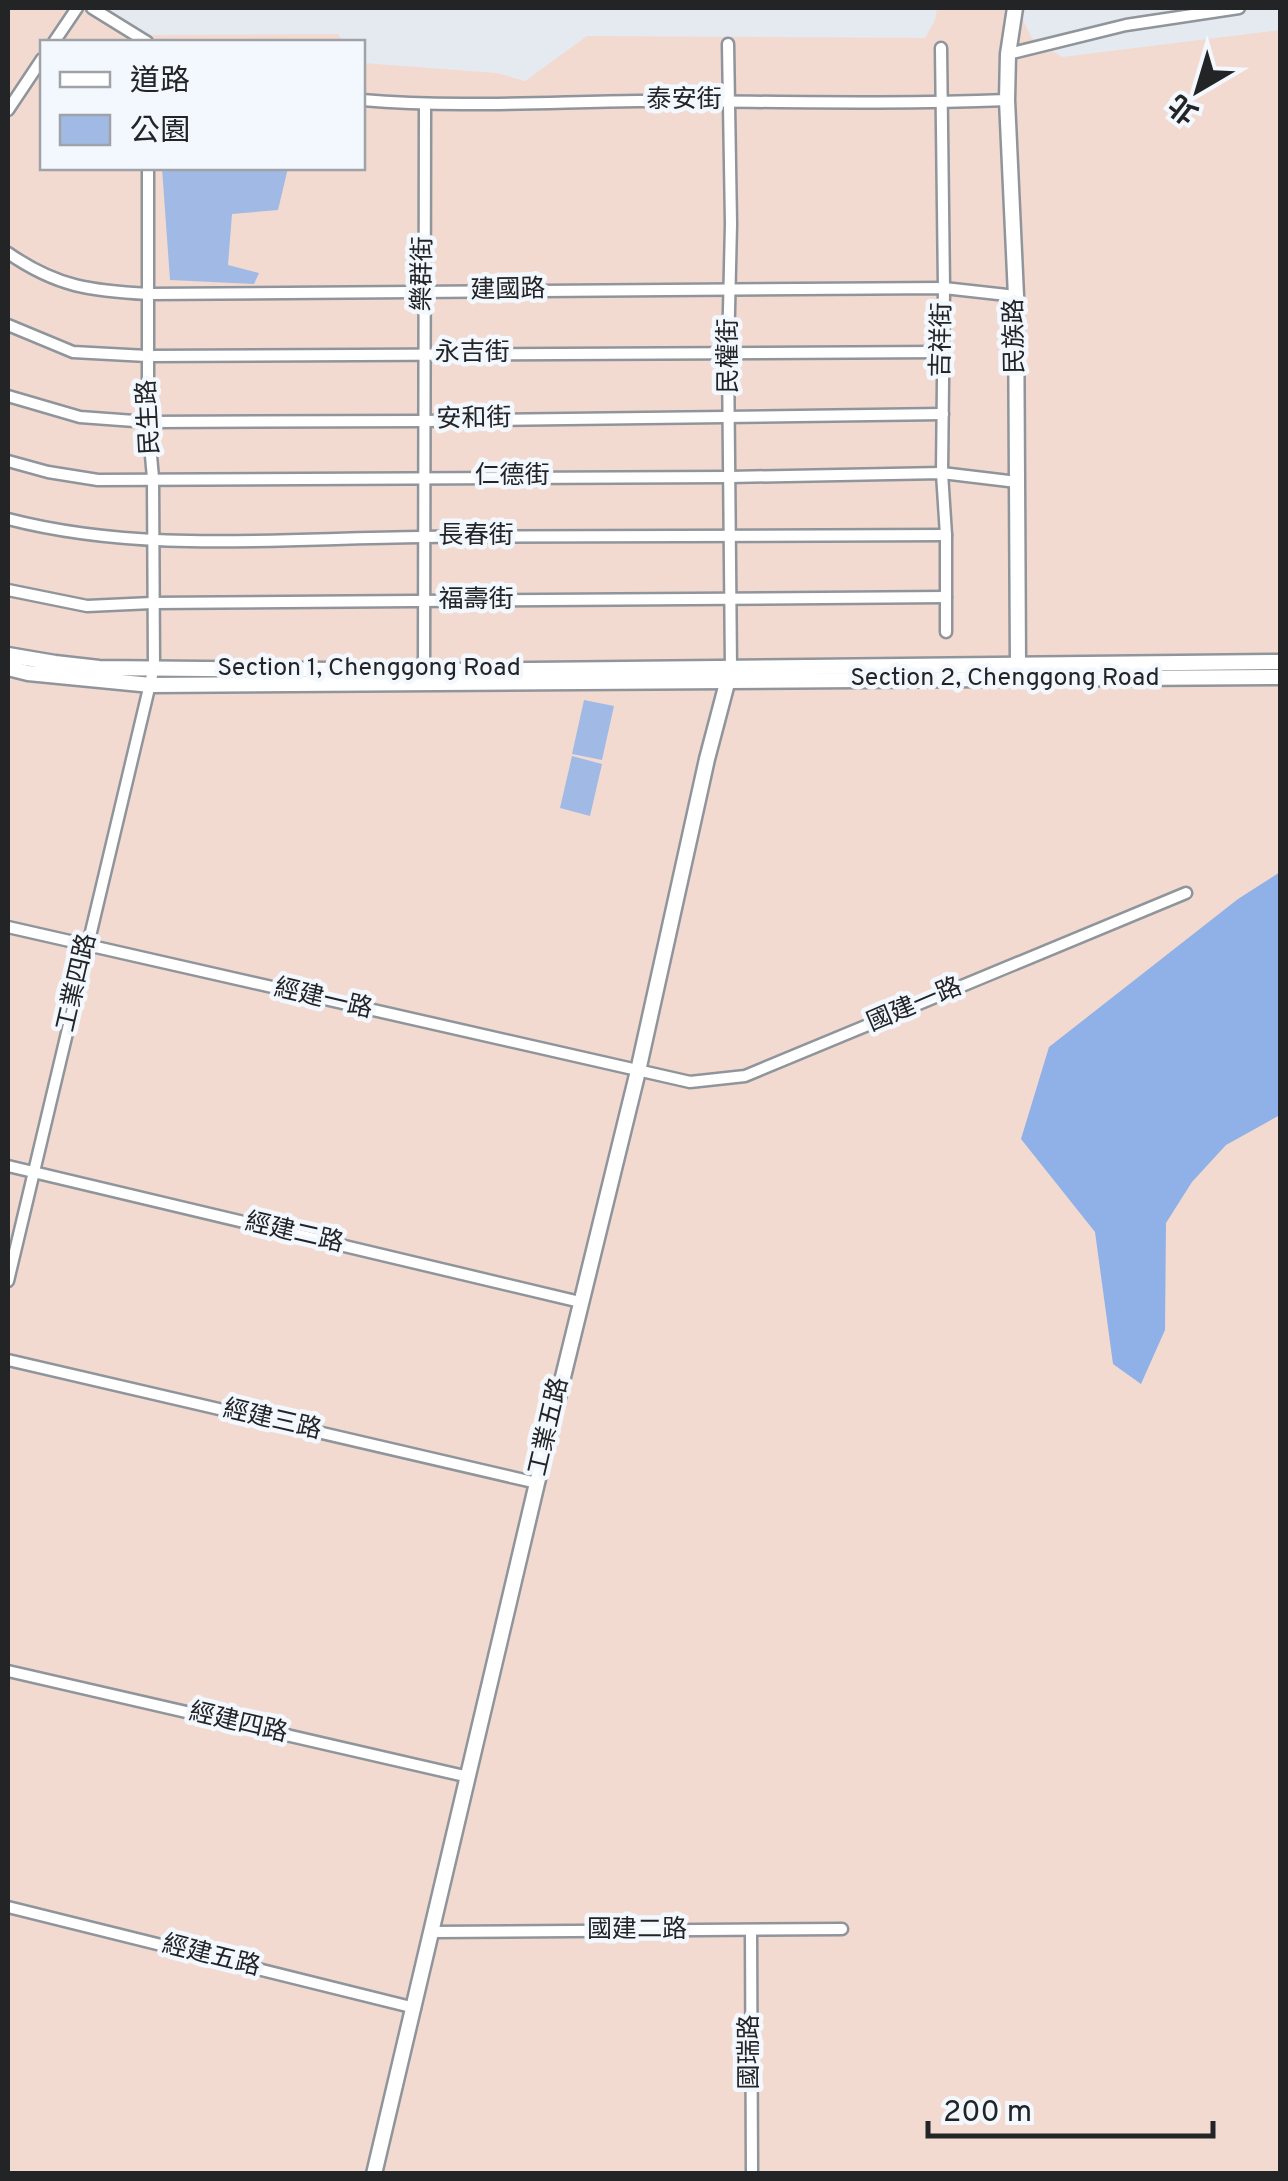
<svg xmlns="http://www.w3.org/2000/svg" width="1288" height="2181" viewBox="0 0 1288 2181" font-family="Overpass,'Noto Sans TC',sans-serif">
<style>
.industrial{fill:#f2dad1}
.green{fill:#a0bae5}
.forest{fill:#90b1e7}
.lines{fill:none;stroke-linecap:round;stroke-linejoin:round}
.street-casing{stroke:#90959b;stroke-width:15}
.secondary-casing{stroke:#90959b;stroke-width:19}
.street{stroke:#fff;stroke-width:10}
.secondary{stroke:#fff;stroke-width:14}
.labels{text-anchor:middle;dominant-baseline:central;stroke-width:9;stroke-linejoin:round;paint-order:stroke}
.street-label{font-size:25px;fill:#222426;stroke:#f3f7fe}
</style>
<rect width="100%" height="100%" fill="#e5eaf1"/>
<path class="industrial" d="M8,8H102L142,35L338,34L343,42H42V168H362L363,63L497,73L525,81L587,36L925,38L935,20L937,8H1017L1032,38L1062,57L1280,30V2173L8,2174Z"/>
<g class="green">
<path d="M162,168H288L278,210L232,214L228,265L259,273L254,284L170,280Z"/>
<path d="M584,700L614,706L602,760L572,754Z"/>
<path d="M572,756L602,764L590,816L560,808Z"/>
</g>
<path class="forest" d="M1280,872V1115L1226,1145L1192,1182L1166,1223L1165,1330L1141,1384L1113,1364L1095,1232L1021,1139L1049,1047L1238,899Z"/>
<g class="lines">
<defs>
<g id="street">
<path d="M92,8L147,42"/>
<path d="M54,42L77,8"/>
<path d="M728,44L731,224L728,353L731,668"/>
<path d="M941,48L944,288L942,473L946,535V632"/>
<path d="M1008,54L1126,25L1239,8"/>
<path d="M362,100C454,108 547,102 638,101C761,101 884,105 1007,100"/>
<path d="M8,110L42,59"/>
<path d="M8,253C57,287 91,291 149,294L944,288L1016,296"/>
<path d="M8,325L73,352L147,356L943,352"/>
<path d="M8,396L80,417L148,422L424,421L943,414"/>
<path d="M8,461L48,472L98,480L730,477L942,473L1017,482"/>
<path d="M8,519C143,554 284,538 423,537C597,535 771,536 946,535"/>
<path d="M8,590L87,606L152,603L946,597"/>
<path d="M424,677L425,104"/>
<path d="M8,927L690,1082L745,1076L1186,893"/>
<path d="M8,1166L580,1302"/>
<path d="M8,1281L154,667L153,478L148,422V168"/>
<path d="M8,1360L537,1483"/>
<path d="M8,1671L469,1777"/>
<path d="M8,1907L415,2008"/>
<path d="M751,1931L752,2174"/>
<path d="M432,1932L842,1929"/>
</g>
<g id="secondary">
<path d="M1015,8L1008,54L1007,100L1016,296L1018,665L1016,670"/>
<path d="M8,655L55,663L99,668L441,671L1280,662"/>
<path d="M8,668L28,673L151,685L1280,677"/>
<path d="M374,2174L537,1483L638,1071L707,759L731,668"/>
</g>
</defs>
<use href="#street" class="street-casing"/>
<use href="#secondary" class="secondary-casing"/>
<use href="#street" class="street"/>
<use href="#secondary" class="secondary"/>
</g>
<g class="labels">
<g class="street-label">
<text x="684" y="101">泰安街</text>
<text transform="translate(424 274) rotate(-89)">樂群街</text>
<text transform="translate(508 291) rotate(-1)">建國路</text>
<text transform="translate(1016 336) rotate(-91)">民族路</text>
<text transform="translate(943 340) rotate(-89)">吉祥街</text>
<text x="472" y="354">永吉街</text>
<text transform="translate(730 356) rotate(-90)">民權街</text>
<text transform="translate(150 417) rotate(-93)">民生路</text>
<text transform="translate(474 420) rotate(-1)">安和街</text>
<text x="512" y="477">仁德街</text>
<text x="476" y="537">長春街</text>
<text x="476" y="601">福壽街</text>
<text x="369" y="669">Section 1, Chenggong Road</text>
<text x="1005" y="679">Section 2, Chenggong Road</text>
<text transform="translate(78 983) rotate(-77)">工業四路</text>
<text transform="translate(323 1000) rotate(13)">經建一路</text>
<text transform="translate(915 1006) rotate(-23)">國建一路</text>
<text transform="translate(294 1234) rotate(13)">經建二路</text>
<text transform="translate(272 1421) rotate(13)">經建三路</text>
<text transform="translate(550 1427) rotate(-77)">工業五路</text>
<text transform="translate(238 1724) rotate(13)">經建四路</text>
<text x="637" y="1931">國建二路</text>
<text transform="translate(211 1957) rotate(14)">經建五路</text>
<text transform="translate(751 2052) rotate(-90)">國瑞路</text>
</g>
</g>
<rect width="1288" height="2181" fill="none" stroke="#222426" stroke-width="20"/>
<rect x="40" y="40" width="325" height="130" fill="#f3f7fe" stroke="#9fa3a8" stroke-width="2.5"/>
<rect x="60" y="72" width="50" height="15" fill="#ffffff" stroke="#9fa3a8" stroke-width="2.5"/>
<text x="130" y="90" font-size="30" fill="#222426">道路</text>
<rect x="60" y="115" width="50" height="30" fill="#a0bae5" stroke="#9fa3a8" stroke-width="2.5"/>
<text x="130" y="140" font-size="30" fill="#222426">公園</text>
<g transform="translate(1198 90) rotate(218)" stroke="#f3f7fe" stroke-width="8" paint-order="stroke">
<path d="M0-8L18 38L0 25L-18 38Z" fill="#222426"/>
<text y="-15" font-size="28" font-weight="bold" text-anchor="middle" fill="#222426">北</text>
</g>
<path d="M928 2121v15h285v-15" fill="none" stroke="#222426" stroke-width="5"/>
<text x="943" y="2121" font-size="30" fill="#222426" stroke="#f3f7fe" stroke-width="8" paint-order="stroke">200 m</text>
</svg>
